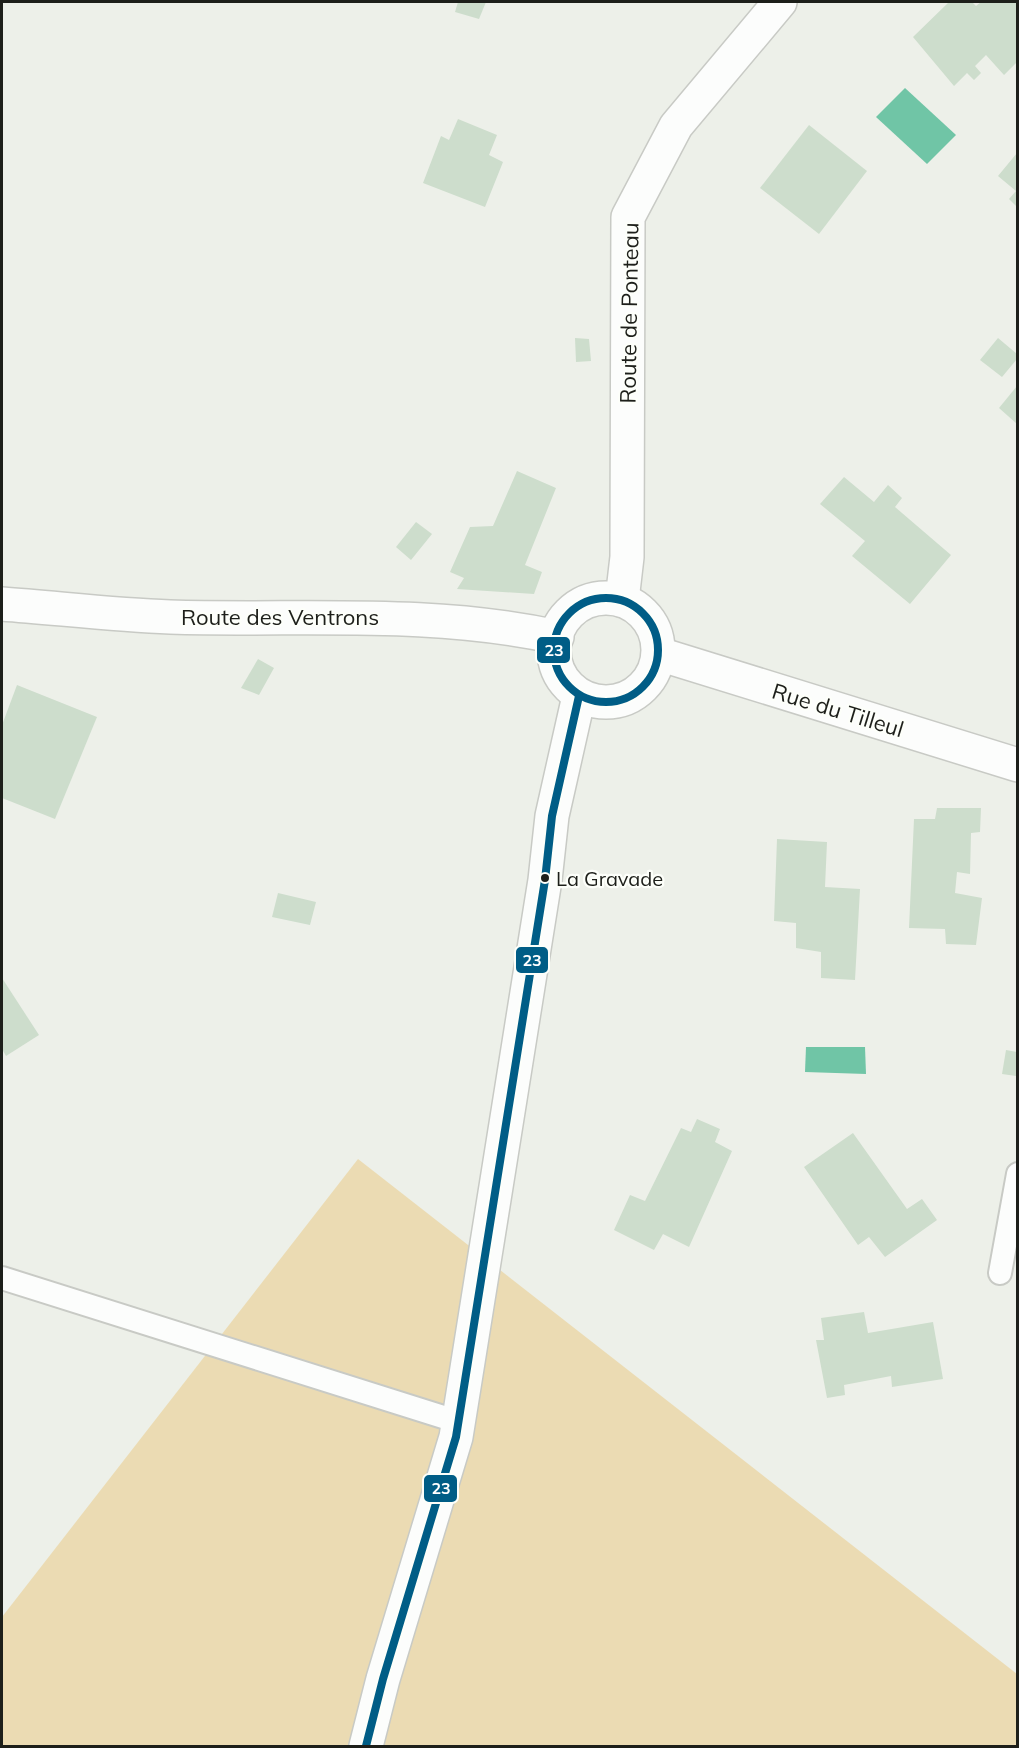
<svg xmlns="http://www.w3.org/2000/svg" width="1019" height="1748" viewBox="0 0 1019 1748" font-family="Mulish,sans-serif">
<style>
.green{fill:#ebdbb3}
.water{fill:#70c5a6}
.building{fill:#cdddcc}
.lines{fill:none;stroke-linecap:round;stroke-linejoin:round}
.lane-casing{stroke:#c8cac5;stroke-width:26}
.street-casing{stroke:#c8cac5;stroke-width:36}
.secondary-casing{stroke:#c8cac5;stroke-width:36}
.lane{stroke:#fcfdfc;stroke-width:22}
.street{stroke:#fcfdfc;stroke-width:33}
.secondary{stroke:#fcfdfc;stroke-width:33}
.bus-1-casing{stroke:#fdfffa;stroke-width:12}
.bus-1{stroke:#005d86;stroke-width:8}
.bus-dot{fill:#1d1f1a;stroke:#fdfffa;stroke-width:2}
.labels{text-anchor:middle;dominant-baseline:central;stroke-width:4.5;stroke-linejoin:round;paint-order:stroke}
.bus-label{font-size:20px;fill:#1d1f1a;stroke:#fdfffa;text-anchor:start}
.street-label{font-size:22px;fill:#1d1f1a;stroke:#fdfffa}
.line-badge{stroke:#fdfffa;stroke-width:2}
.badge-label{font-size:16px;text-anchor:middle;font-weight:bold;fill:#fff}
</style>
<rect width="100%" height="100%" fill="#edf0e9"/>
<path class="green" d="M358,1159L1017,1674V1746H2V1617Z"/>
<g class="water">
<path d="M905,88L956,135L927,164L876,117Z"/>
<path d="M806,1047H865L866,1074L805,1072Z"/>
</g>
<g class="building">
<path d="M458,2H486L479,19L455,12Z"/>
<path d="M949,2H972L976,6L981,2H1017V62L1004,75L986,55L975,66L981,73L974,80L967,73L954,86L913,37Z"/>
<path d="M458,119L497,135L489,155L503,162L485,207L423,183L441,136L449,140Z"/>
<path d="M809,125L867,171L819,234L760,188Z"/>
<path d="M1017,153V207L1009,199L1016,191L998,176Z"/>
<path d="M575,338L589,339L591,361L576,362Z"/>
<path d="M998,338L1017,354V359L1002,377L980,360Z"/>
<path d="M1017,386V424L999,408Z"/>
<path d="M517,471L556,488L525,565L542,572L534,594L457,589L464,578L450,572L470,527L493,526Z"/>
<path d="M844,477L874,502L888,485L902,498L895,507L951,555L910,604L852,556L865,541L820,504Z"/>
<path d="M416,522L432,534L411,560L396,547Z"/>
<path d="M258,659L274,668L259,695L241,688Z"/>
<path d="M17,685L97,717L55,819L2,798V725Z"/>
<path d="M937,808H981L980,832L971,833L970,874L957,872L955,893L982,898L976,945L946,944L945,929L909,928L914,819H935Z"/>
<path d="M777,839L827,842L825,887L860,889L855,980L821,978V952L796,948V923L774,921Z"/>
<path d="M278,893L316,902L310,925L272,917Z"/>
<path d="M2,978L39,1035L6,1056L2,1049Z"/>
<path d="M1006,1050L1017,1052L1016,1076L1002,1074Z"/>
<path d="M697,1119L720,1129L715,1142L732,1151L689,1247L663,1234L654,1250L614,1230L630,1195L645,1201L681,1128L691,1132Z"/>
<path d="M853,1133L907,1209L922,1199L937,1220L885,1257L869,1237L858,1245L804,1167Z"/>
<path d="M864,1312L868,1333L933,1322L943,1379L892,1387L891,1376L844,1385L845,1395L827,1398L816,1340H824L821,1318Z"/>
</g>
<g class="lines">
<defs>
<g id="lane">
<path d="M1000,1273L1018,1174"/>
<path d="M2,1278L459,1422"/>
</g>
<g id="street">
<path d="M2,604C57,608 114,615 170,617C301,621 427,609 557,637"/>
<path d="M659,654L1018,765"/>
</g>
<g id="secondary">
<circle cx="606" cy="650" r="52"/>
<path d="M622,600L627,557L628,217L676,126L780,2"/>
<path d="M366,1746L383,1679L456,1437L545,880L552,816L579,696"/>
</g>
</defs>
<use href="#lane" class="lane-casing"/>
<use href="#street" class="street-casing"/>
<use href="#secondary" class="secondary-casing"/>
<use href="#lane" class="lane"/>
<use href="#street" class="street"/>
<use href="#secondary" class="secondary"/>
<defs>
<g id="bus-1">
<circle cx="606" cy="650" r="52"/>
<path d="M366,1746L383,1679L456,1437L545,880L552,816L579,696"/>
</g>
</defs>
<use href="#bus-1" class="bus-1-casing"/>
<use href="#bus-1" class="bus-1"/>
</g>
<circle class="bus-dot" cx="545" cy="878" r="5"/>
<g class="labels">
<g class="bus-label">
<text x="556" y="878">La Gravade</text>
</g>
<g class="street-label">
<text transform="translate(629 313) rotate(-89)">Route de Ponteau</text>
<text x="280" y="617">Route des Ventrons</text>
<text transform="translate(838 710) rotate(17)">Rue du Tilleul</text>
</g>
</g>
<g class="line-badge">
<rect x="536" y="636" width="35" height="28" rx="6" fill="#005d86"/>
<rect x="515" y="946" width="34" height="28" rx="6" fill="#005d86"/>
<rect x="423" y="1474" width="35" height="29" rx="6" fill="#005d86"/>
</g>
<g class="badge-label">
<text x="554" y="656">23</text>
<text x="532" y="966">23</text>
<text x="441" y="1494">23</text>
</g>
<rect width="1019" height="1748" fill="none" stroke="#1d1f1a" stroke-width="6"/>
</svg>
